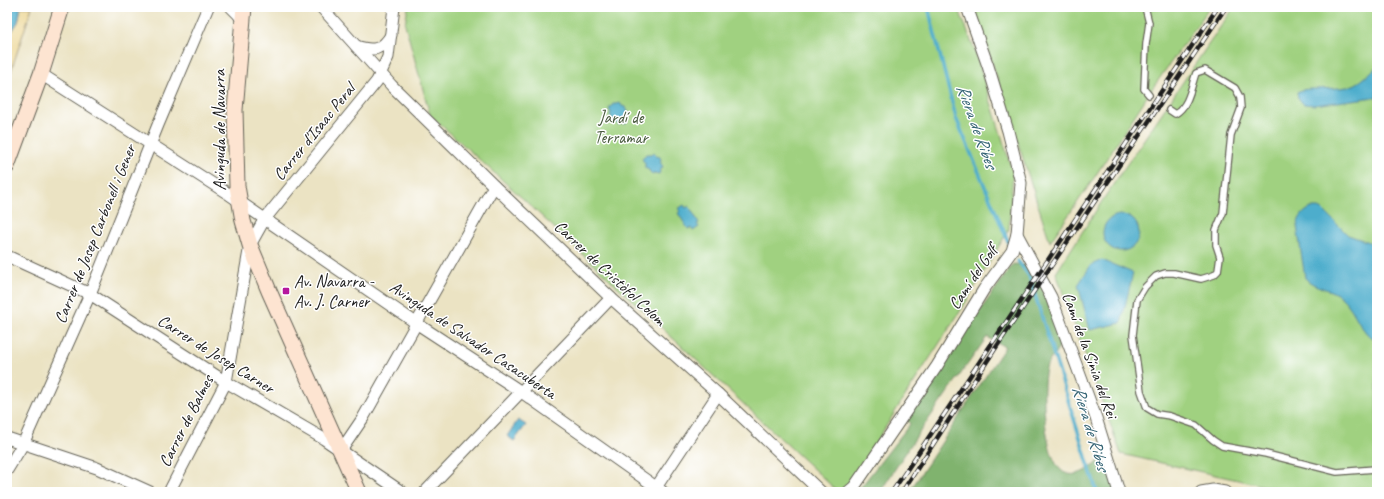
<svg xmlns="http://www.w3.org/2000/svg" width="1384" height="499" viewBox="0 0 1384 499" font-family="Caveat,sans-serif">
<style>
.green{fill:#a0d180;stroke:#5e764e}
.forest{fill:#80b36e;stroke:#4e6845}
.sand{fill:#eeda9e;stroke:#857b5d}
.water{fill:#4dadcc;stroke:#346474}
.lines{fill:none;stroke-linecap:round;stroke-linejoin:round}
.stream{stroke:#4dadcc;stroke-width:3.5}
.lane-casing{stroke:#646256;stroke-width:8}
.street-casing{stroke:#646256;stroke-width:13}
.secondary-casing{stroke:#646256;stroke-width:17}
.lane{stroke:#fff;stroke-width:5.5}
.street{stroke:#fff;stroke-width:11}
.secondary{stroke:#fde4d1;stroke-width:15}
.rail-casing{stroke:#1c1c1c;stroke-width:4.5}
.rail{stroke:#fff;stroke-width:3;stroke-dasharray:9;stroke-linecap:butt}
.poi-dot{fill:#b5179e;stroke:#fff;stroke-width:1.5}
.labels{text-anchor:middle;dominant-baseline:central;stroke-width:3;stroke-linejoin:round;paint-order:stroke}
.park-label{font-size:17px;fill:#4a5b3f;stroke:#fff}
.street-label{font-size:17px;fill:#1c1c1c;stroke:#fff}
.poi-label{font-size:17px;fill:#1c1c1c;stroke:#fff;text-anchor:start}
.water-label{font-size:18px;font-style:italic;fill:#346474;stroke:#fff}
</style>
<rect width="100%" height="100%" fill="#fff"/>
<filter id="ink" filterUnits="userSpaceOnUse"><feTurbulence type="fractalNoise" baseFrequency=".025" numOctaves="2"/><feDisplacementMap in="SourceGraphic" scale="8" xChannelSelector="R" yChannelSelector="G"/><feConvolveMatrix kernelMatrix="1 2 1 2 8 2 1 2 1" color-interpolation-filters="sRGB"/></filter>
<filter id="wash" filterUnits="userSpaceOnUse"><feTurbulence type="fractalNoise" baseFrequency=".012" numOctaves="4" result="noise"/><feDisplacementMap in="SourceGraphic" scale="16" xChannelSelector="R" yChannelSelector="G"/><feGaussianBlur stdDeviation="0.9" result="paint"/><feColorMatrix in="noise" values="0 0 0 0 0 0 0 0 0 0 0 0 0 0 0 0 0 1.4 0 .05"/><feComposite in="paint" operator="in"/></filter>
<g filter="url(#wash)">
<rect width="100%" height="100%" fill="#ebe3c3"/>
<g class="green">
<path d="M408,7H958L975,51L1013,173L1009,229L963,307L898,407L849,486C844,489 840,492 834,488L521,197L430,115L405,24Z"/>
<path d="M974,7H1210L1152,89L1088,187L1050,242Z"/>
<path d="M1234,7H1377V492H1292L1121,454L1056,273L1104,198Z"/>
</g>
<path class="forest" d="M1013,264L1027,265L1039,277L1061,339C1060,353 1050,356 1046,368C1041,388 1043,469 1068,474C1080,477 1092,466 1101,460L1109,464L1118,492H909L1005,347L987,337L916,437L880,492H857L910,424L905,417Z"/>
<path class="sand" d="M21,7H32L7,83V39L18,22Z"/>
<g class="water">
<path d="M7,7H21L18,22L7,39Z"/>
<path d="M1377,66V96L1375,97L1314,105L1304,104L1298,99L1297,92C1303,89 1309,89 1315,89C1348,87 1352,92 1377,66Z"/>
<path d="M620,103L622,106L625,107L628,111L627,114L629,118L627,119L626,124L621,123L619,125L610,116L611,113L609,109L613,104H617Z"/>
<path d="M653,152L656,156L660,157L661,160L660,162L663,167L661,169L659,174L655,173L652,175L649,170L645,168V163L642,159L646,154H651Z"/>
<path d="M684,205L686,208L689,206L699,223L697,224L699,227L693,231L691,228L688,229L678,213L680,211L678,209Z"/>
<path d="M1311,208H1319L1323,210L1348,235L1377,245V341C1360,334 1356,310 1342,298C1332,288 1315,289 1305,278L1297,226C1299,217 1303,212 1311,208Z"/>
<circle cx="1121" cy="233" r="18"/>
<path d="M1102,260L1133,273L1121,323L1090,330L1078,285L1091,265Z"/>
<path d="M518,420L526,425L514,441L507,436Z"/>
</g>
<g class="lines">
<g class="stream">
<path d="M928,7L956,118L1010,246"/>
<path d="M1018,261L1029,276L1097,492"/>
</g>
</g>
</g>
<g filter="url(#ink)">
<g class="lines">
<defs>
<g id="lane">
<path d="M1145,7L1149,23L1146,44L1144,89L1149,95"/>
<path d="M1169,110L1175,114C1189,106 1191,87 1196,73L1205,70L1235,88L1240,97L1241,108L1231,135L1223,213L1216,230V245L1220,257L1218,271L1214,275L1201,279L1174,273H1165L1156,276L1145,287L1137,300L1133,335L1141,391L1147,408L1157,414L1170,416L1196,425L1213,440L1222,446L1266,454L1337,472L1375,469"/>
</g>
<g id="street">
<path d="M231,7L238,14L242,20"/>
<path d="M321,7L392,86L494,186L611,298L718,394L821,492"/>
<path d="M356,46C373,52 382,50 391,35"/>
<path d="M41,74L227,193L416,323L520,391L663,492"/>
<path d="M1017,234L1051,297L1096,418L1119,492"/>
<path d="M7,256L90,294L226,382L324,439L402,492"/>
<path d="M7,438L97,468L150,492"/>
<path d="M340,452L363,418L494,186"/>
<path d="M7,470L23,444L90,294L158,125L208,7"/>
<path d="M169,492L226,382L250,245L264,220L377,81L388,57L394,7"/>
<path d="M425,492L611,298"/>
<path d="M653,492L718,394"/>
<path d="M848,492L854,487L937,366L984,289L1012,251L1017,234L1021,183L1008,131L988,66L967,7"/>
<path d="M1201,492L1213,490L1225,492"/>
</g>
<g id="secondary">
<path d="M244,7L235,110L237,186L243,221L250,245L269,291L359,492"/>
<path d="M7,166L41,74L62,7"/>
</g>
</defs>
<use href="#lane" class="lane-casing"/>
<use href="#street" class="street-casing"/>
<use href="#secondary" class="secondary-casing"/>
<use href="#lane" class="lane"/>
<use href="#street" class="street"/>
<use href="#secondary" class="secondary"/>
<defs>
<g id="rail">
<path d="M892,492L1218,7"/>
<path d="M902,492L995,349L1226,7"/>
</g>
</defs>
<use href="#rail" class="rail-casing"/>
<use href="#rail" class="rail"/>
</g>
</g>
<rect class="poi-dot" x="282" y="287" width="8" height="8" rx="2"/>
<g class="labels">
<g class="park-label">
<text x="621" y="117">Jardí de<tspan x="621" dy="20">Terramar</tspan></text>
</g>
<g class="street-label">
<text transform="translate(219 130) rotate(-90)">Avinguda de Navarra</text>
<text transform="translate(314 132) rotate(-51)">Carrer d'Isaac Peral</text>
<text transform="translate(95 234) rotate(-68)">Carrer de Josep Carbonell i Gener</text>
<text transform="translate(610 273) rotate(43)">Carrer de Cristòfol Colom</text>
<text transform="translate(973 277) rotate(-56)">Camí del Golf</text>
<text transform="translate(473 340) rotate(34)">Avinguda de Salvador Casacuberta</text>
<text transform="translate(216 354) rotate(32)">Carrer de Josep Carner</text>
<text transform="translate(1090 355) rotate(70)">Camí de la Sínia del Rei</text>
<text transform="translate(186 421) rotate(-63)">Carrer de Balmes</text>
</g>
<g class="poi-label">
<text x="294" y="281">Av. Navarra -<tspan x="294" dy="20">Av. J. Carner</tspan></text>
</g>
<g class="water-label">
<text transform="translate(977 126) rotate(70)">Riera de Ribes</text>
<text transform="translate(1091 428) rotate(73)">Riera de Ribes</text>
</g>
</g>
<rect width="1384" height="499" fill="none" stroke="#fff" stroke-width="24"/>
</svg>
